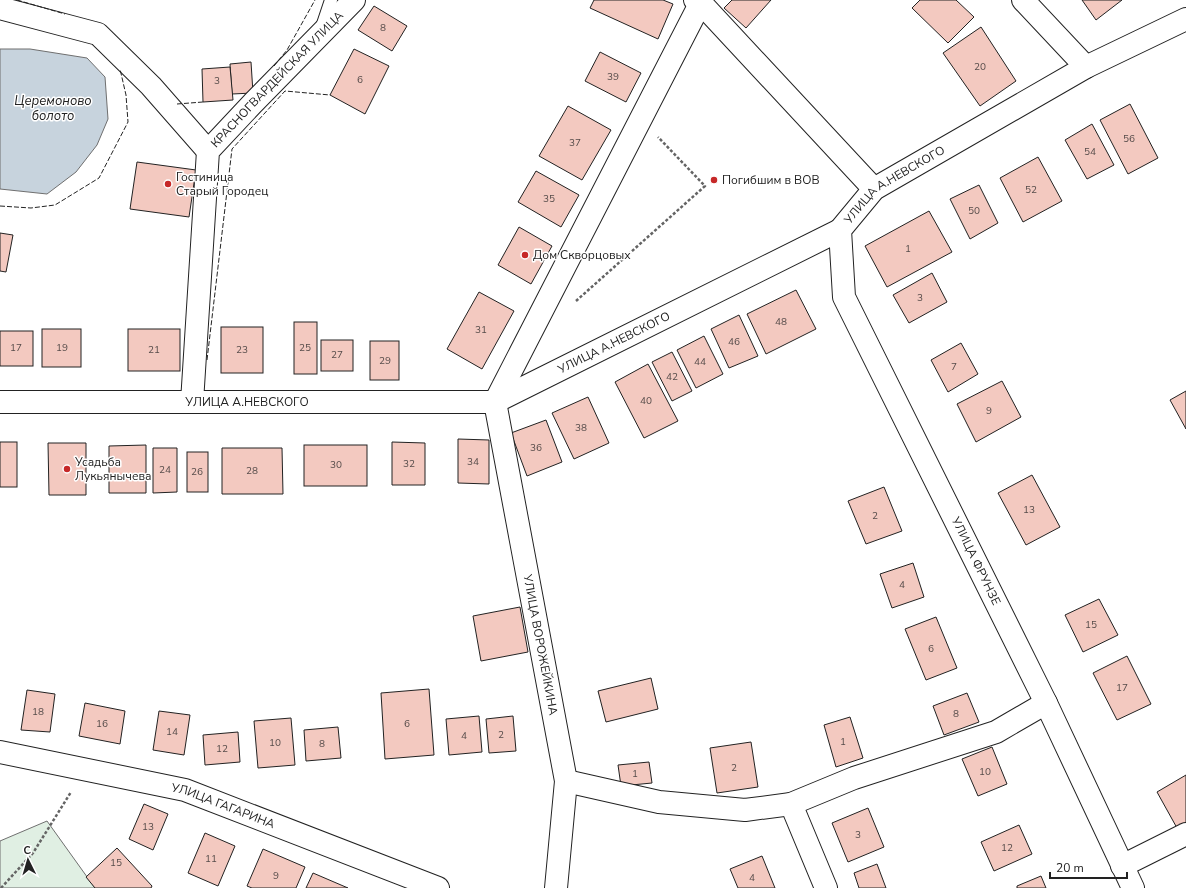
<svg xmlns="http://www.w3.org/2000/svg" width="1186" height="888" viewBox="0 0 1186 888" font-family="'Nunito Sans',sans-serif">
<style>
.green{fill:#e0efe3;stroke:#6f6f6f}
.water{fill:#c7d3dd;stroke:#6f6f6f}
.building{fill:#f3c9c0;stroke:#222}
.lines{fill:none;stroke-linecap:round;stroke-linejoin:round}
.service-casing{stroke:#222;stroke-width:14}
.minor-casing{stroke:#222;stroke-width:24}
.tertiary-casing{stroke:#222;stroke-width:24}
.path{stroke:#646464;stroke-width:2.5;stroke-dasharray:3 2;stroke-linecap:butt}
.service{stroke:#fff;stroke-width:12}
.minor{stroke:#fff;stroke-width:22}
.tertiary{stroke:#fff;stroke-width:22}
.fence{stroke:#222;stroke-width:1;stroke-dasharray:5 2;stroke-linecap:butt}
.poi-dot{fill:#c62828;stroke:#fff;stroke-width:1.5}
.labels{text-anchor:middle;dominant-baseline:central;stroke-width:3;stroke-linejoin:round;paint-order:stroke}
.number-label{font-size:10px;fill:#564c4a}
.street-label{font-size:12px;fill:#222;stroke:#fff}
.poi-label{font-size:12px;fill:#222;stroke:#fff;text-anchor:start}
.water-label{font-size:13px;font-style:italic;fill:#222;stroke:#fff}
</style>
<rect width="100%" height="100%" fill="#fff"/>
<path class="green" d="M47,821L95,888H0V841Z"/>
<path class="water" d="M0,49H30L87,58L105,77L108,119L97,145L76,172L47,194L0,189Z"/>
<g class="building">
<path d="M594,0H663L673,4L658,39L590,8Z"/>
<path d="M732,0H771L746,28L724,8Z"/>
<path d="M920,0H956L974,17L948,43L912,8Z"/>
<path d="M1082,0H1122L1096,20Z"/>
<path d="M374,6L407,26L392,51L358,30Z"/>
<path d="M981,27L1016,81L980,106L943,53Z"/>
<path d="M354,49L389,66L365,114L330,95Z"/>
<path d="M600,52L641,73L626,102L585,81Z"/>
<path d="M251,62L253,93L232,94L230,64Z"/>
<path d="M230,67L233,100L203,102L202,69Z"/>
<path d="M1130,104L1158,158L1128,174L1100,120Z"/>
<path d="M568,106L611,130L582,180L539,156Z"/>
<path d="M1092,124L1114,165L1087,179L1065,140Z"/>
<path d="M1038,157L1062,201L1023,222L1000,178Z"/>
<path d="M137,162L196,170L189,217L130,209Z"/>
<path d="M536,171L579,195L561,227L518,202Z"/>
<path d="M979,185L998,223L970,239L950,199Z"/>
<path d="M929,211L952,252L887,287L865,246Z"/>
<path d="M519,227L552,246L531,284L498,265Z"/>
<path d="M0,233L13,235L6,272L0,271Z"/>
<path d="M932,273L947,302L909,323L893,295Z"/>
<path d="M796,290L816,329L766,354L747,314Z"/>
<path d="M479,292L514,311L482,369L447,349Z"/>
<path d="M739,315L758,356L729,368L711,329Z"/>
<rect x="294" y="322" width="23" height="52"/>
<rect x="221" y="327" width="42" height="46"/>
<rect x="42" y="329" width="39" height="38"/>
<rect x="128" y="329" width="52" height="42"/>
<rect x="0" y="331" width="33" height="35"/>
<path d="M704,336L723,374L696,388L677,350Z"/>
<rect x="321" y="340" width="32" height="31"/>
<rect x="370" y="341" width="29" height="39"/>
<path d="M961,343L978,374L948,392L931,360Z"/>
<path d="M672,352L692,391L672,401L652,362Z"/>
<path d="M648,364L678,421L644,438L615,382Z"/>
<path d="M1002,381L1021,417L976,442L957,404Z"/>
<path d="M1186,391V429L1170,400Z"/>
<path d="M588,397L609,443L574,459L552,413Z"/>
<path d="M546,420L562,462L527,476L511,433Z"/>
<path d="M458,439L489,440V484L458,483Z"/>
<rect x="0" y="442" width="17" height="45"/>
<path d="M392,442L425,443V485H392Z"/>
<path d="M48,443H86V495H49Z"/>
<path d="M146,445V493H109V446Z"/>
<rect x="304" y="445" width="63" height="41"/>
<path d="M153,448H177V492L153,493Z"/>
<path d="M222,448H282L283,494H222Z"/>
<rect x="187" y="452" width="21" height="40"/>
<path d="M1032,475L1060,527L1026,545L998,493Z"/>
<path d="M884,487L902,531L866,544L848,501Z"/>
<path d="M913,563L924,597L892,608L880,574Z"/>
<path d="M1099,599L1118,635L1083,652L1065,615Z"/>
<path d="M520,607L528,652L481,661L473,616Z"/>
<path d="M936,617L957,668L926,680L905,629Z"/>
<path d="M1127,656L1151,704L1117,720L1093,673Z"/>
<path d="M651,678L658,709L606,722L598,691Z"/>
<path d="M429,689L434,755L385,759L381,693Z"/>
<path d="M27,690L55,694L50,732L21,730Z"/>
<path d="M967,693L979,722L944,735L933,706Z"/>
<path d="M85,703L125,711L120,744L79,736Z"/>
<path d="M159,711L190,715L184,755L153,750Z"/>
<path d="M479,716L482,752L449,755L446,719Z"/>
<path d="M513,716L516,751L489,753L486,719Z"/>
<path d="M850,717L863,758L836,767L824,725Z"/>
<path d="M291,718L295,765L258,768L254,721Z"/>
<path d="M338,727L341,758L306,761L304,730Z"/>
<path d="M238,732L240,762L205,765L203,735Z"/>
<path d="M751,742L758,787L717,793L710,748Z"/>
<path d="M992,747L1007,784L978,796L962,759Z"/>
<path d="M649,762L652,783L621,786L618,765Z"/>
<path d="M1186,775V823L1177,828L1157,792Z"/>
<path d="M144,804L168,814L153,850L129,839Z"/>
<path d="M868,808L884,847L848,862L832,823Z"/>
<path d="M1019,825L1032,854L994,871L981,842Z"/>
<path d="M205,833L235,846L218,886L188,873Z"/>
<path d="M117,848L152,886L151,888H95L86,877Z"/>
<path d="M263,849L305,867L296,888H252L247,886Z"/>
<path d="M762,856L775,888H738L730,869Z"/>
<path d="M877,864L886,888H859L854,873Z"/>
<path d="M313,873L348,888H306Z"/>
<path d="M1041,876L1046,888H1017V886Z"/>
</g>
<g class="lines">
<defs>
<path id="service" d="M322,27L331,0"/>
<g id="minor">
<path d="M695,0L700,2L874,189"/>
<path d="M1023,0L1086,67"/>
<path d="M0,8L98,34L151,86L208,151"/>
<path id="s1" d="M0,402H495L840,230"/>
<path id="s2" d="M192,402L208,151L253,103L354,0"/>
<path id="s3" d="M495,402L566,781L556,888"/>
<path d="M495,402L702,0"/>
<path id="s4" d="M0,752L185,790L438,888"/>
<path d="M566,781L659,802L745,810L791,804L854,778L996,732L1046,703"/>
<path d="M791,804L826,888"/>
<path d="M1122,866L1186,834"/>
</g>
<g id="tertiary">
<path id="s5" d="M1133,888L1046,703L844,297L840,230L874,189L1086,67L1186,19"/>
</g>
</defs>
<use href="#service" class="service-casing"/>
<use href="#minor" class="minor-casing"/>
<use href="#tertiary" class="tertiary-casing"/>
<g class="path">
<path d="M576,301L705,186L658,137"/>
<path d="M1,888L33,853L71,792"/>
</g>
<use href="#service" class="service"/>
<use href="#minor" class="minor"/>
<use href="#tertiary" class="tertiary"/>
<g class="fence">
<path d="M17,0L65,14"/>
<path d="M274,66L287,50L315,0"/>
<path d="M177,104L203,102"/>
<path d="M0,206L31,208L55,205L99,178L128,122L126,95L120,69"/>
<path d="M207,360L232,149L285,91L330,95"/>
</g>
</g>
<g class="poi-dot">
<circle cx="714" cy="180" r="4"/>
<circle cx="168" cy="184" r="4"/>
<circle cx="525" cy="255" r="4"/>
<circle cx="67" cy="469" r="4"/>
</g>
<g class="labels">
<g class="number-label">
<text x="383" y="28">8</text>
<text x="980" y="67">20</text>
<text x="613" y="77">39</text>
<text x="360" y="80">6</text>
<text x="217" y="81">3</text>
<text x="1129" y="139">56</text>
<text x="575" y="143">37</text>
<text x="1090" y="152">54</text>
<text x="1031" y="190">52</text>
<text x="549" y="199">35</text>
<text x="974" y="211">50</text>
<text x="908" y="249">1</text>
<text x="920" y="298">3</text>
<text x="781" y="322">48</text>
<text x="481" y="330">31</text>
<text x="734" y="342">46</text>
<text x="16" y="348">17</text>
<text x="62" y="348">19</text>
<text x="305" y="348">25</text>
<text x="154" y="350">21</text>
<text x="242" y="350">23</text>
<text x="337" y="355">27</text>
<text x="385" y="361">29</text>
<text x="700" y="362">44</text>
<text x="954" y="367">7</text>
<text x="672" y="377">42</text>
<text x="646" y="401">40</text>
<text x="989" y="411">9</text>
<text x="581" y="428">38</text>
<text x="536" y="448">36</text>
<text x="473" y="462">34</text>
<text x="409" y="464">32</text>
<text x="336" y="465">30</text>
<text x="165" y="470">24</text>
<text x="252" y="471">28</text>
<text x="197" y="472">26</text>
<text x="1029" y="510">13</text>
<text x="875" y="516">2</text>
<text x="902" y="585">4</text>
<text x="1091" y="625">15</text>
<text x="931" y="649">6</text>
<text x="1122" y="688">17</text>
<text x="38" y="712">18</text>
<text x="956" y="714">8</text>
<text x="102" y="724">16</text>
<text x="407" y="724">6</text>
<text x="172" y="732">14</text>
<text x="501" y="735">2</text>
<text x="464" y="736">4</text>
<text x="843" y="742">1</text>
<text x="275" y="743">10</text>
<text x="322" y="744">8</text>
<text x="222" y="749">12</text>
<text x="734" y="768">2</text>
<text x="985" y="772">10</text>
<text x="635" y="774">1</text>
<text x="148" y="827">13</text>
<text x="858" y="835">3</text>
<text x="1007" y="848">12</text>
<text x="211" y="859">11</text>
<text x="116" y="863">15</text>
<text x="276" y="876">9</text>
<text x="752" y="878">4</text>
</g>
<g class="street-label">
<text stroke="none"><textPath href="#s2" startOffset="351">КРАСНОГВАРДЕЙСКАЯ УЛИЦА</textPath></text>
<text stroke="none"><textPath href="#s5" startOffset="797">УЛИЦА А.НЕВСКОГО</textPath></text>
<text stroke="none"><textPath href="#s1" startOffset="628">УЛИЦА А.НЕВСКОГО</textPath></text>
<text stroke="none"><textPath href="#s1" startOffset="247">УЛИЦА А.НЕВСКОГО</textPath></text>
<text transform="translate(976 561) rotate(64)">УЛИЦА ФРУНЗЕ</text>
<text stroke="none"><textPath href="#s3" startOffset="247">УЛИЦА ВОРОЖЕЙКИНА</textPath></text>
<text stroke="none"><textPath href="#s4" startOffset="230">УЛИЦА ГАГАРИНА</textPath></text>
</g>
<g class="poi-label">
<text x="176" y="177">Гостиница<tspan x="176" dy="14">Старый Городец</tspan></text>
<text x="722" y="180">Погибшим в ВОВ</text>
<text x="533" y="255">Дом Скворцовых</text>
<text x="75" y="462">Усадьба<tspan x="75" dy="14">Лукьянычева</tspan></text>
</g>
<g class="water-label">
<text x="53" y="101">Церемоново<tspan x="53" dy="15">болото</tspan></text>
</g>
</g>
<g transform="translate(28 860) rotate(355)" stroke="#ffffff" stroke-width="3" paint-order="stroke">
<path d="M0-3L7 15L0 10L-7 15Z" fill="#222222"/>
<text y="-6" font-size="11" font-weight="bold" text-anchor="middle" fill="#222222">С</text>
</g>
<path d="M1050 872v6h77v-6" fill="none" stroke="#222222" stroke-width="2"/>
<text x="1056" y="872" font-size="12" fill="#222222" stroke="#ffffff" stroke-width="3" paint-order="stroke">20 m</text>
</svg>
